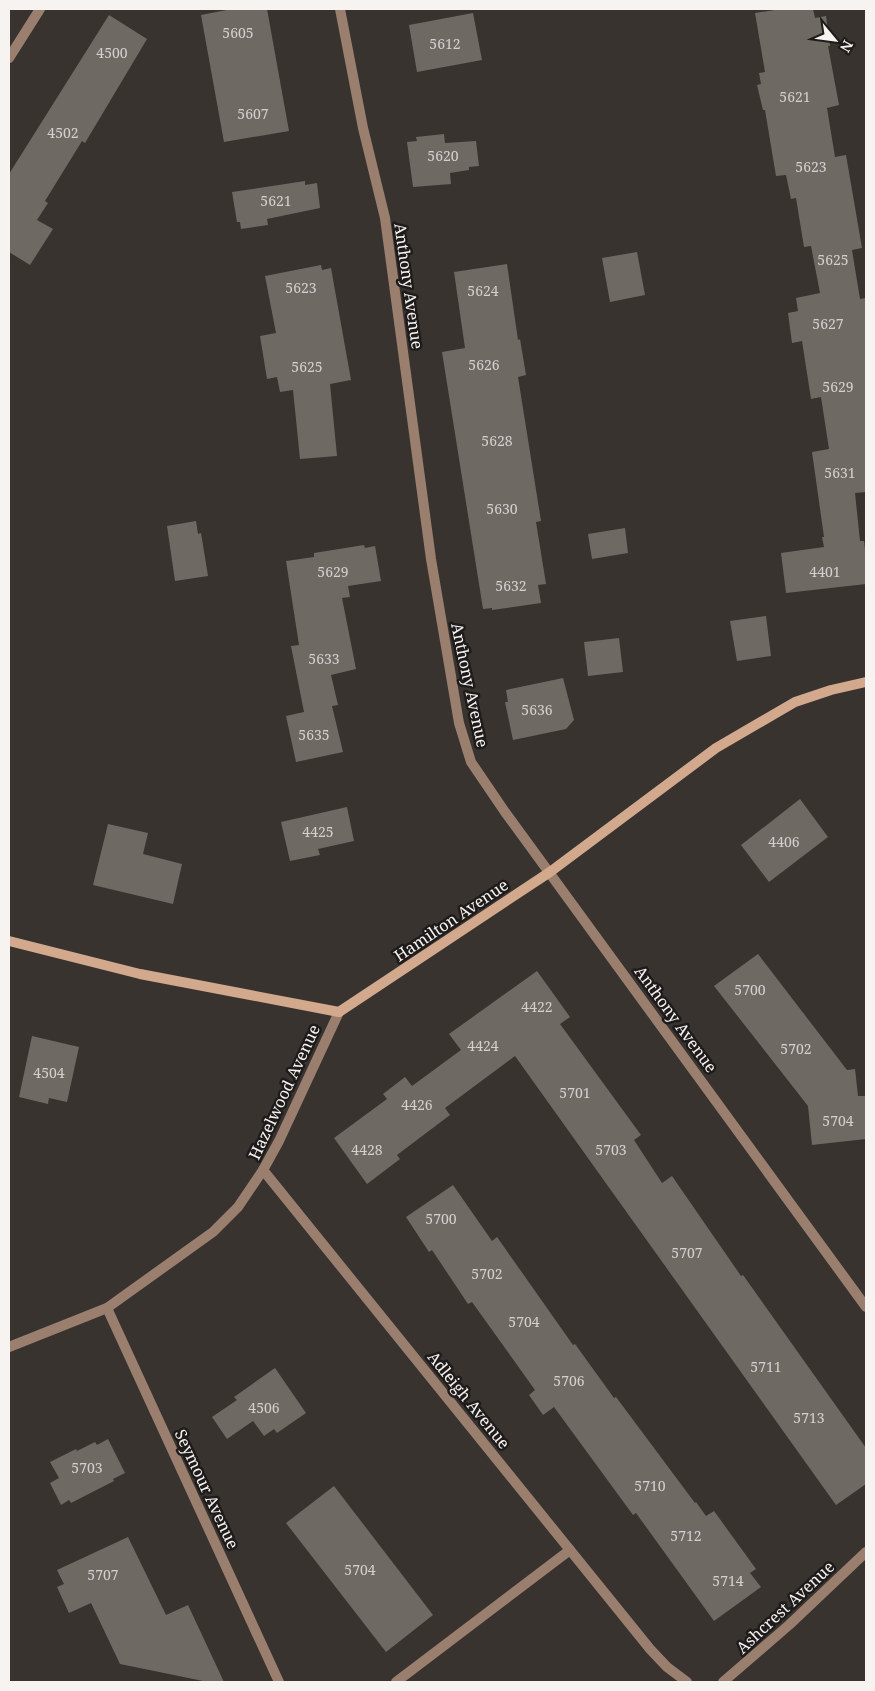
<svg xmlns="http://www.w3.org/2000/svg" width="875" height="1691" viewBox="0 0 875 1691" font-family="'Noto Serif',serif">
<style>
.building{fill:#6f6964}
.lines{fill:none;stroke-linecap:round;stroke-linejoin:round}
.lane{stroke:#9a7f6f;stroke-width:10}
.street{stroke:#9a7f6f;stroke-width:10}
.secondary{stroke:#d3a98e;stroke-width:10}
.labels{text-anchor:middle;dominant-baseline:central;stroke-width:5;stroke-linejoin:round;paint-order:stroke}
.number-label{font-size:14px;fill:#d5d0cd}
.street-label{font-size:16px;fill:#f7f3f0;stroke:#1e1c1a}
</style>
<rect width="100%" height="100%" fill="#393330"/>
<g class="building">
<path d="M232,9H267L289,131L224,142L201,15Z"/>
<path d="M781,9H813L815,18L826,16L830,46H828L839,105L827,108L835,157L846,155L862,248L852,250L860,299L866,298V492L855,493L860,541H864L866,558V584L786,593L781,553L824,547L822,537H824L812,452L829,449L821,397L811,399L802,341L792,343L788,313L798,311L796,298L820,293L811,246L804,247L796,198L791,199L786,175L776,176L765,110H763L757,85L761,84L759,73L765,72L755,13Z"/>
<path d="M473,13L482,60L417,72L409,25Z"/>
<path d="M109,15L147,39L85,143L82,141L45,201L48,203L37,220L53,229L30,265L9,252V174Z"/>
<path d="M444,134L445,143L476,141L479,166L469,167V170L450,173L451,184L413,187L407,142L417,141L416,137Z"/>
<path d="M305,181V185L317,183L320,208L267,219L268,225L241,229L240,222H237L232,192Z"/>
<path d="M637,252L645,295L610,302L602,258Z"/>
<path d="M507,264L518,340L520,339L526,375L518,377L541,521L536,522L546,584L538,585L541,603L492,610V608L483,609L442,352L465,348L454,272Z"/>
<path d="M321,265L322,270L331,268L351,380L330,384L337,456L300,459L293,390L280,392L277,377L267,379L260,336L276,333L265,276Z"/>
<path d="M196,521L198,534L201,533L208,576L175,581L167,526Z"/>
<path d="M625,528L628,553L592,559L588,534Z"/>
<path d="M364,545L365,548L375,546L381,581L348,586L350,597L342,598L356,669L331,675L338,705L332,706L343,752L296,762L286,716L304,712L291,646L299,645L286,561L314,557V553Z"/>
<path d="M766,616L771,656L737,661L730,621Z"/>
<path d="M619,638L623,672L588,676L584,642Z"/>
<path d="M563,678L574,720L566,729L513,740L505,702H508L506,690Z"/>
<path d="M800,799L828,837L769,882L741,845Z"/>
<path d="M347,807L354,841L318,849L320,855L290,861L281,822Z"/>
<path d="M108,824L148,833L143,854L182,864L173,904L93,885Z"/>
<path d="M758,954L847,1070L855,1069L858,1096H866V1139L812,1145L808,1106L714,986Z"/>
<path d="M537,971L570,1017L560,1024L641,1135L634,1140L662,1183L672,1176L741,1276L743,1275L866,1448V1484L836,1505L515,1056L445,1108L450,1115L397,1155L400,1159L367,1184L334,1138L387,1099L383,1094L405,1077L412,1086L461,1050L449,1034Z"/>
<path d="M32,1036L79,1047L67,1102L49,1098L48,1104L19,1097Z"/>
<path d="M453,1185L492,1241L497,1237L573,1345L575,1344L614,1398L616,1397L695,1503L696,1502L706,1516L714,1511L756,1569L750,1573L761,1587L714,1621L636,1513L633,1515L554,1407L543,1415L529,1395L535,1390L472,1302L468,1304L432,1250L429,1252L406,1217Z"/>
<path d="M275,1368L306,1413L277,1433L274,1429L264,1436L253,1421L227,1439L212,1417L237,1400L234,1397Z"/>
<path d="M108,1439L125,1473L113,1479L114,1481L71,1503L69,1500L61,1505L50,1483L59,1478L50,1462L76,1449L77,1451L95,1442L97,1445Z"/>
<path d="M334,1486L433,1615L386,1652L286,1523Z"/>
<path d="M128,1537L166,1615L188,1605L224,1682H208L120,1664L91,1603L69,1613L57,1587L64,1584L57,1570Z"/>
</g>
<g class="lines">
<g class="lane">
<path d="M107,1308L279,1682"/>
<path d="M396,1682L570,1550"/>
</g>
<g class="street">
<path d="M340,9L363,128L385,218L431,559L459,723L471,762L505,812L866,1307"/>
<path d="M9,58L40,9"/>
<path d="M263,1170L650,1649L667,1667L687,1682"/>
<path d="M9,1347L107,1308L213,1232L238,1207L263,1170L279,1141L339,1012"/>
<path d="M723,1682L789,1625L866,1552"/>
</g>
<path class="secondary" d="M9,941L140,974L339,1012L550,872L716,748L795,702L831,690L866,682"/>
</g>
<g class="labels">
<g class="number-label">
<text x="238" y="32">5605</text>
<text x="445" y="43">5612</text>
<text x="112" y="52">4500</text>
<text x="795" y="96">5621</text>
<text x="253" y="113">5607</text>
<text x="63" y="132">4502</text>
<text x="443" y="155">5620</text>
<text x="811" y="166">5623</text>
<text x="276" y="200">5621</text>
<text x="833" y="259">5625</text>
<text x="301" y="287">5623</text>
<text x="483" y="290">5624</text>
<text x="828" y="323">5627</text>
<text x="484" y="364">5626</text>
<text x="307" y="366">5625</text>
<text x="838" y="386">5629</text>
<text x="497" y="440">5628</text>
<text x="840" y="472">5631</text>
<text x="502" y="508">5630</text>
<text x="333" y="571">5629</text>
<text x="825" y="571">4401</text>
<text x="511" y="585">5632</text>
<text x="324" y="658">5633</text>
<text x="537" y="709">5636</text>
<text x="314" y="734">5635</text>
<text x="318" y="831">4425</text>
<text x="784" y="841">4406</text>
<text x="750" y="989">5700</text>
<text x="537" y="1006">4422</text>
<text x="483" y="1045">4424</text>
<text x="796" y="1048">5702</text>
<text x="49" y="1072">4504</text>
<text x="575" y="1092">5701</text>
<text x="417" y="1104">4426</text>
<text x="838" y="1120">5704</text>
<text x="367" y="1149">4428</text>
<text x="611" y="1149">5703</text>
<text x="441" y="1218">5700</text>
<text x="687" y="1252">5707</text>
<text x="487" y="1273">5702</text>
<text x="524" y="1321">5704</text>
<text x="766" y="1366">5711</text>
<text x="569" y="1380">5706</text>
<text x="264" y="1407">4506</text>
<text x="809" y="1417">5713</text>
<text x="87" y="1467">5703</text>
<text x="650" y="1485">5710</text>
<text x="686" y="1535">5712</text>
<text x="360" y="1569">5704</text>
<text x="103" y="1574">5707</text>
<text x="728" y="1580">5714</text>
</g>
<g class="street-label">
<text transform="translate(409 286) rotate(82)">Anthony Avenue</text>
<text transform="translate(470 685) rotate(78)">Anthony Avenue</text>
<text transform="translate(451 920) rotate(-34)">Hamilton Avenue</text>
<text transform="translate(676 1019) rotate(54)">Anthony Avenue</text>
<text transform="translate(284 1092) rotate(-65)">Hazelwood Avenue</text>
<text transform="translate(469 1400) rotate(51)">Adleigh Avenue</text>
<text transform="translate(207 1489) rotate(65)">Seymour Avenue</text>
<text transform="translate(785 1607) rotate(-43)">Ashcrest Avenue</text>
</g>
</g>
<rect width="875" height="1691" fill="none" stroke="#f7f3f0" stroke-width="20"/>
<g transform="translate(835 40) rotate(119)" stroke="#1e1c1a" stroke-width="4" paint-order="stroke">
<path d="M0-4L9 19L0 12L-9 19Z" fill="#f7f3f0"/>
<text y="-8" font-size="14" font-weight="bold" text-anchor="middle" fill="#f7f3f0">N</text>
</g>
</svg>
